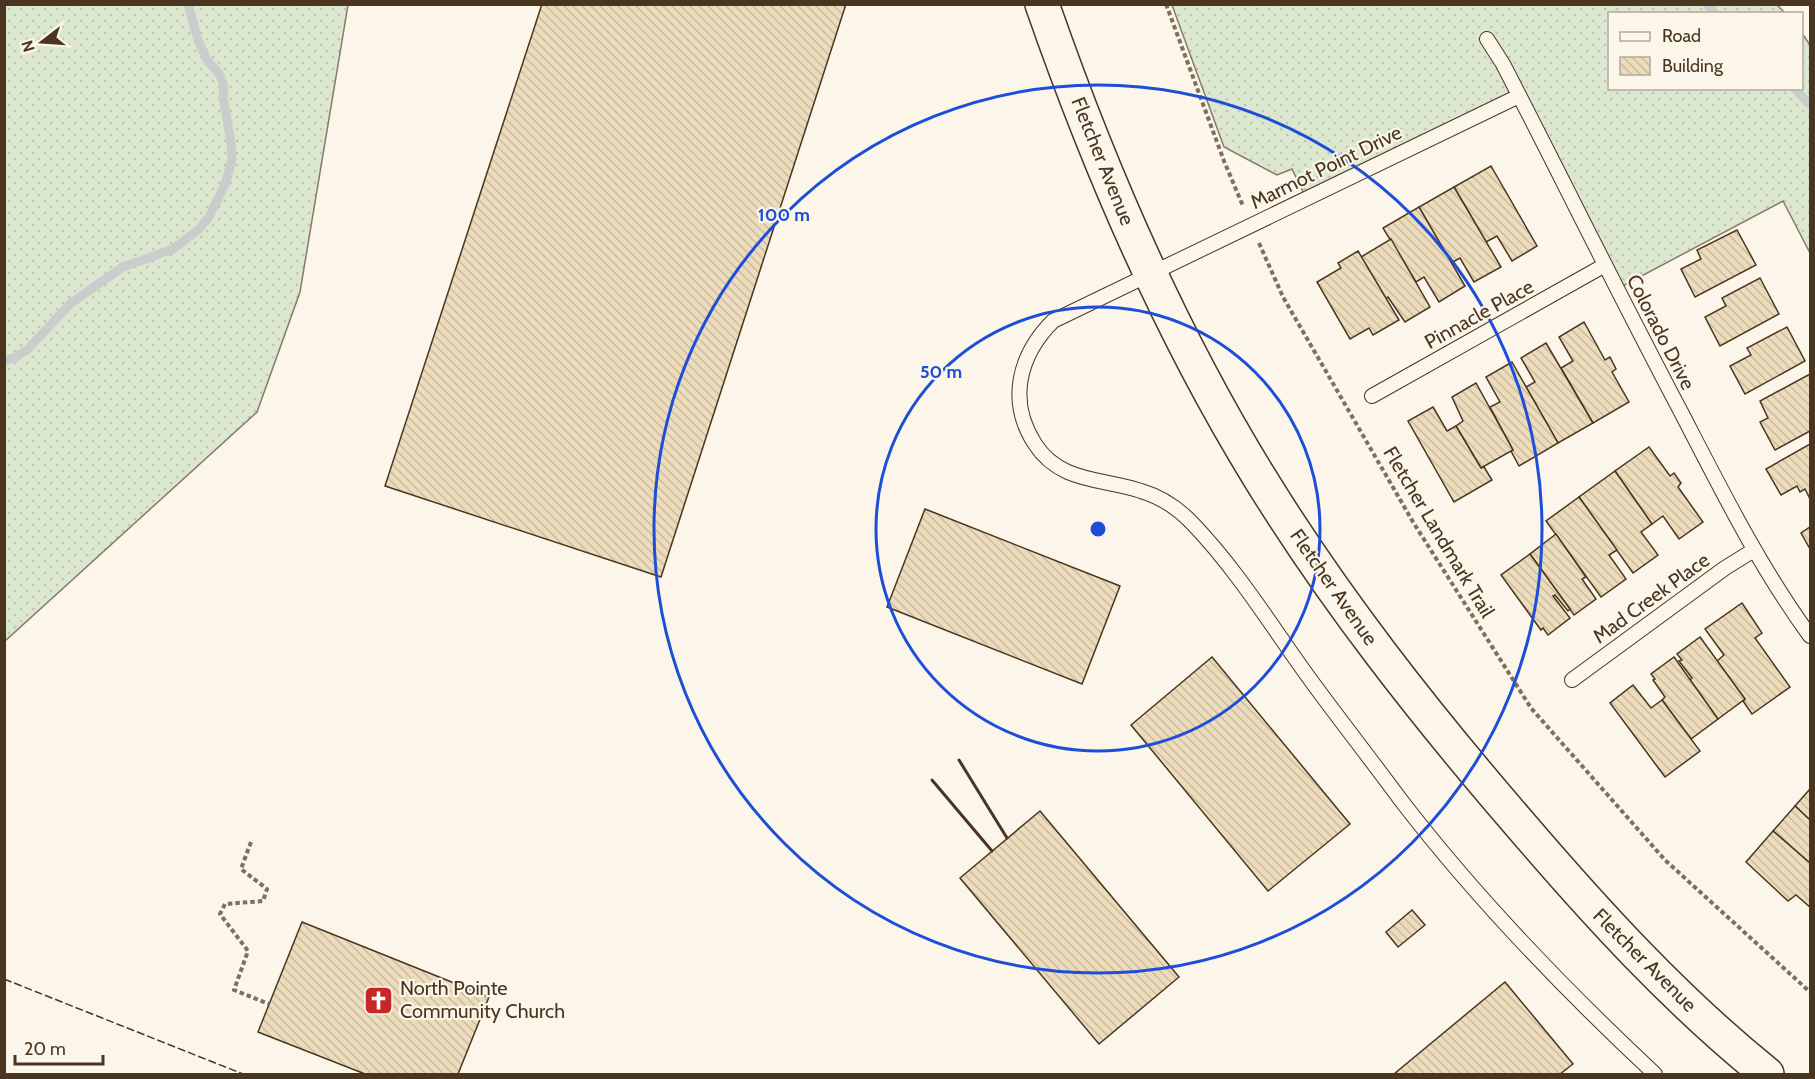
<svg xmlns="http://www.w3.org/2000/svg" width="1815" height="1079" viewBox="0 0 1815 1079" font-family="Cabin,sans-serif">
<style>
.grass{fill:url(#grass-dots);stroke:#887966;stroke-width:1.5}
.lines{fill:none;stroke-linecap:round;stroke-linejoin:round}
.stream{stroke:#c9cecd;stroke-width:9}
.building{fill:url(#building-back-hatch);stroke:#4a3520;stroke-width:1.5}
.service-casing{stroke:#4a3520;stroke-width:16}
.secondary-casing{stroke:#4a3520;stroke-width:36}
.path{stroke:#7f6f5c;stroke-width:4;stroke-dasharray:4.5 3;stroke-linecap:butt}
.service{stroke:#fbf6e9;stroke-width:14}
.secondary{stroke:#fbf6e9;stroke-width:33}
.fence{stroke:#4a3520;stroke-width:1.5;stroke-dasharray:8 3;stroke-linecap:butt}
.wall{stroke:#4a3520;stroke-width:3}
.ring{fill:none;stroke:#1d4ed8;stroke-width:3}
.labels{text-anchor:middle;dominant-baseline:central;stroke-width:4.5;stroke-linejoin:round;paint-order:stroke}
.street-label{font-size:20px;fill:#4a3520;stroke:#fbf6e9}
.poi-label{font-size:20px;fill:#4a3520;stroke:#fbf6e9;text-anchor:start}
.centre{fill:#1d4ed8;stroke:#fbf6e9;stroke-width:3}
.ring-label{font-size:18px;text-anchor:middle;font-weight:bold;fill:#1d4ed8;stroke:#fbf6e9;stroke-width:4.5;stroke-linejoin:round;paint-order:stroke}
</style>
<defs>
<pattern id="grass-dots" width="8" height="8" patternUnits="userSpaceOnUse" patternTransform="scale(1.5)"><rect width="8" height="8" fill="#dce7d0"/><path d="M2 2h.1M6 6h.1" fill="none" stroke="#bec7b2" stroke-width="1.8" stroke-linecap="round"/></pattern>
<pattern id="building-back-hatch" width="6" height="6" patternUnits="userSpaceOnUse" patternTransform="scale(1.5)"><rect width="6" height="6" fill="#ecdcbc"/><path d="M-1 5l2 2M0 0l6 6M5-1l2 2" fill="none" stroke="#ccbda1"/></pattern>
</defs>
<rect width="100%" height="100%" fill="#fbf6e9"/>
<g class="grass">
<path d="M5,4L348,5L300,292L257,412L5,641Z"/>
<path d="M1172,5H1777L1785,13L1610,14V88H1802V33L1810,45V253L1783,201L1617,289L1519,96L1306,198L1292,169L1277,175L1224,147Z"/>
</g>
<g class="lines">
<g class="stream">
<path d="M1707,4L1715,14"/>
<path d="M1794,88L1810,105"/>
<path d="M4,361L16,357L28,349L71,303L123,267L173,249L199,229L209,217L226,182L232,159L231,143L223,97L224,86L220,75L207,60L198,40L188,4"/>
</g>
</g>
<g class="building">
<path d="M542,4H846L661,577L385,486Z"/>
<path d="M1491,166L1537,246L1512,261L1497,236L1486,242L1454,187Z"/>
<path d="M1454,187L1501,267L1474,282L1460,258L1451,263L1419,207Z"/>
<path d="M1419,207L1465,286L1439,302L1424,277L1416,282L1383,228Z"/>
<path d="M1737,230L1756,265L1695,297L1681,269L1701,259L1697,250Z"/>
<path d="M1391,239L1430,307L1405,322L1388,297L1386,299L1361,257Z"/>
<path d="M1358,251L1399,320L1373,335L1369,328L1350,339L1317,282L1341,268L1338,263Z"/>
<path d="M1760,278L1779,314L1720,346L1705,317L1726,306L1722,298Z"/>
<path d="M1584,322L1605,360L1610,357L1616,369L1612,372L1629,402L1593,423L1561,368L1573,361L1559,337Z"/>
<path d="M1787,327L1805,361L1745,394L1730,366L1751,355L1747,348Z"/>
<path d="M1546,343L1593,423L1558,443L1526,387L1535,382L1521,358Z"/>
<path d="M1512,362L1558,443L1519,466L1511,451L1513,450L1490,407L1500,402L1486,377Z"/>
<path d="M1810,374V431L1775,450L1760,422L1768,418L1760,401Z"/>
<path d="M1476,383L1513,450L1481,468L1456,426L1463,421L1452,397Z"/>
<path d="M1433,407L1447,431L1456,426L1481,468L1484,467L1492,480L1454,502L1408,421Z"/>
<path d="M1810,444V499L1805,489L1800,492L1797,486L1781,495L1766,469Z"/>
<path d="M1649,447L1670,476L1674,473L1681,483L1678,487L1703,522L1679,539L1663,516L1652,524L1615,471Z"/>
<path d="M1615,471L1652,524L1641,532L1658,555L1633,573L1579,497Z"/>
<path d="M1579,497L1617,550L1609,555L1626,579L1601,597L1546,521Z"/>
<path d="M925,509L1120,586L1082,684L887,607Z"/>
<path d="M1810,527V549L1801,533Z"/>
<path d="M1556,534L1586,577L1582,579L1596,599L1574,615L1530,554Z"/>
<path d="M1530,554L1570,609L1568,611L1555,595L1553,596L1570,618L1548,635L1543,628L1541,630L1501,575Z"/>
<path d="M1742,603L1762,633L1755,638L1790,687L1752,714L1743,701L1745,699L1717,661L1724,655L1705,629Z"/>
<path d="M1700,637L1745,699L1718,719L1690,680L1692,678L1679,661L1682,660L1677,654Z"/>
<path d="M1212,657L1350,824L1268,891L1131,725Z"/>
<path d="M1674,657L1718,719L1691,739L1662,700L1665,697L1653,680L1655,679L1651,674Z"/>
<path d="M1633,685L1651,708L1662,700L1700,751L1665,777L1610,703Z"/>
<path d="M1810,789V820L1795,806Z"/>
<path d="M1795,806L1810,820V863L1773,831Z"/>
<path d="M1040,811L1179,977L1099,1044L960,878Z"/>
<path d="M1773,831L1810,863V907L1796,895L1788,901L1746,862Z"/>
<path d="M1412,910L1425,925L1398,947L1386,932Z"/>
<path d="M302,922L489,997L458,1074H365L258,1032Z"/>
<path d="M1505,982L1573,1064L1560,1074H1394Z"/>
</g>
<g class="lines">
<defs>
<g id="service">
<path d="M1487,39L1503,64C1563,180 1620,297 1681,412C1721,489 1759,566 1810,636"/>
<path d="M1519,96L1053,321C1019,355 1007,401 1035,444C1060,483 1102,478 1141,491C1161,497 1178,508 1193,524C1240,573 1275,632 1315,686C1343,724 1372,761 1400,799C1476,898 1564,989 1655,1074"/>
<path d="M1372,396L1605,265"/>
<path d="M1572,680L1725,568L1754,550"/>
</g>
<path id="secondary" d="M1042,4C1098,165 1169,330 1258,475C1334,599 1424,713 1518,822C1595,912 1675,1000 1767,1074"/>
</defs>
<use href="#service" class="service-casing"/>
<use href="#secondary" class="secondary-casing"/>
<g class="path">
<path d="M1166,4L1224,161L1243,206"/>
<path d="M1259,243L1283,297L1413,522L1531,708L1665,860L1810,992"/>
<path d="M251,842L241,869L267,889L263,901L225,904L220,914L248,951L234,990L269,1004"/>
</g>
<use href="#service" class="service"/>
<use href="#secondary" class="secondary"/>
<path class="fence" d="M4,979L243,1074"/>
<g class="wall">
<path d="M959,760L1007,838"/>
<path d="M932,780L992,851"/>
</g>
</g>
<g class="ring">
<circle cx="1098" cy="529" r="222"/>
<circle cx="1098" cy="529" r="444"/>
</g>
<defs>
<symbol id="church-square" viewBox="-11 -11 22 22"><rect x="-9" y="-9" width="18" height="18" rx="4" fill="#c62828" stroke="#fbf6e9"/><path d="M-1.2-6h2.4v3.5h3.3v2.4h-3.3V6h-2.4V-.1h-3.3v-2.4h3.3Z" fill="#fff"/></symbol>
</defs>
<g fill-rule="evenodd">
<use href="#church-square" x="362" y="984" width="33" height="33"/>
</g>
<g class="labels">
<g class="street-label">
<text transform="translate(1103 161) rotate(68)">Fletcher Avenue</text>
<text transform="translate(1326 167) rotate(-26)">Marmot Point Drive</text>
<text transform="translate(1479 314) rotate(-29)">Pinnacle Place</text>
<text transform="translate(1661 332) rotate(63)">Colorado Drive</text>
<text transform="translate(1439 532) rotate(59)">Fletcher Landmark Trail</text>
<text transform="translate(1334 587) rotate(55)">Fletcher Avenue</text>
<text transform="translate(1651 598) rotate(-36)">Mad Creek Place</text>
<text transform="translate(1645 960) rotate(45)">Fletcher Avenue</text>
</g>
<g class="poi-label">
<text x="400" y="988">North Pointe<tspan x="400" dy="23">Community Church</tspan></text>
</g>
</g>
<circle cx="1098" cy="529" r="9" class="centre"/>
<g class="ring-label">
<text x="784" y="221">100 m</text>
<text x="941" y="378">50 m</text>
</g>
<rect width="1815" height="1079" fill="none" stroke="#4a3520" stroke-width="12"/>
<rect x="1608" y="12" width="195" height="78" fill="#fbf6e9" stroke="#b4a999" stroke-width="1.5"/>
<rect x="1620" y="32" width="30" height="9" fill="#fbf6e9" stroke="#b4a999" stroke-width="1.5"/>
<text x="1662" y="42" font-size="18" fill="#4a3520">Road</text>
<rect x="1620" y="57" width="30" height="18" fill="url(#building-back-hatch)" stroke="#b4a999" stroke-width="1.5"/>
<text x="1662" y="72" font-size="18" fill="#4a3520">Building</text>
<g transform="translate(42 42) rotate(253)" stroke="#fbf6e9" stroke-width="4.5" paint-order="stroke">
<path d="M0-4.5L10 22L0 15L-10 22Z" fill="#4a3520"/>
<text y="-9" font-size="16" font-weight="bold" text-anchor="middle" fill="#4a3520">N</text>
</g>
<path d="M15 1055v9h88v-9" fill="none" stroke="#4a3520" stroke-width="3"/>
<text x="24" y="1055" font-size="18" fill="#4a3520" stroke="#fbf6e9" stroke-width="4.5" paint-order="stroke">20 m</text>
</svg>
